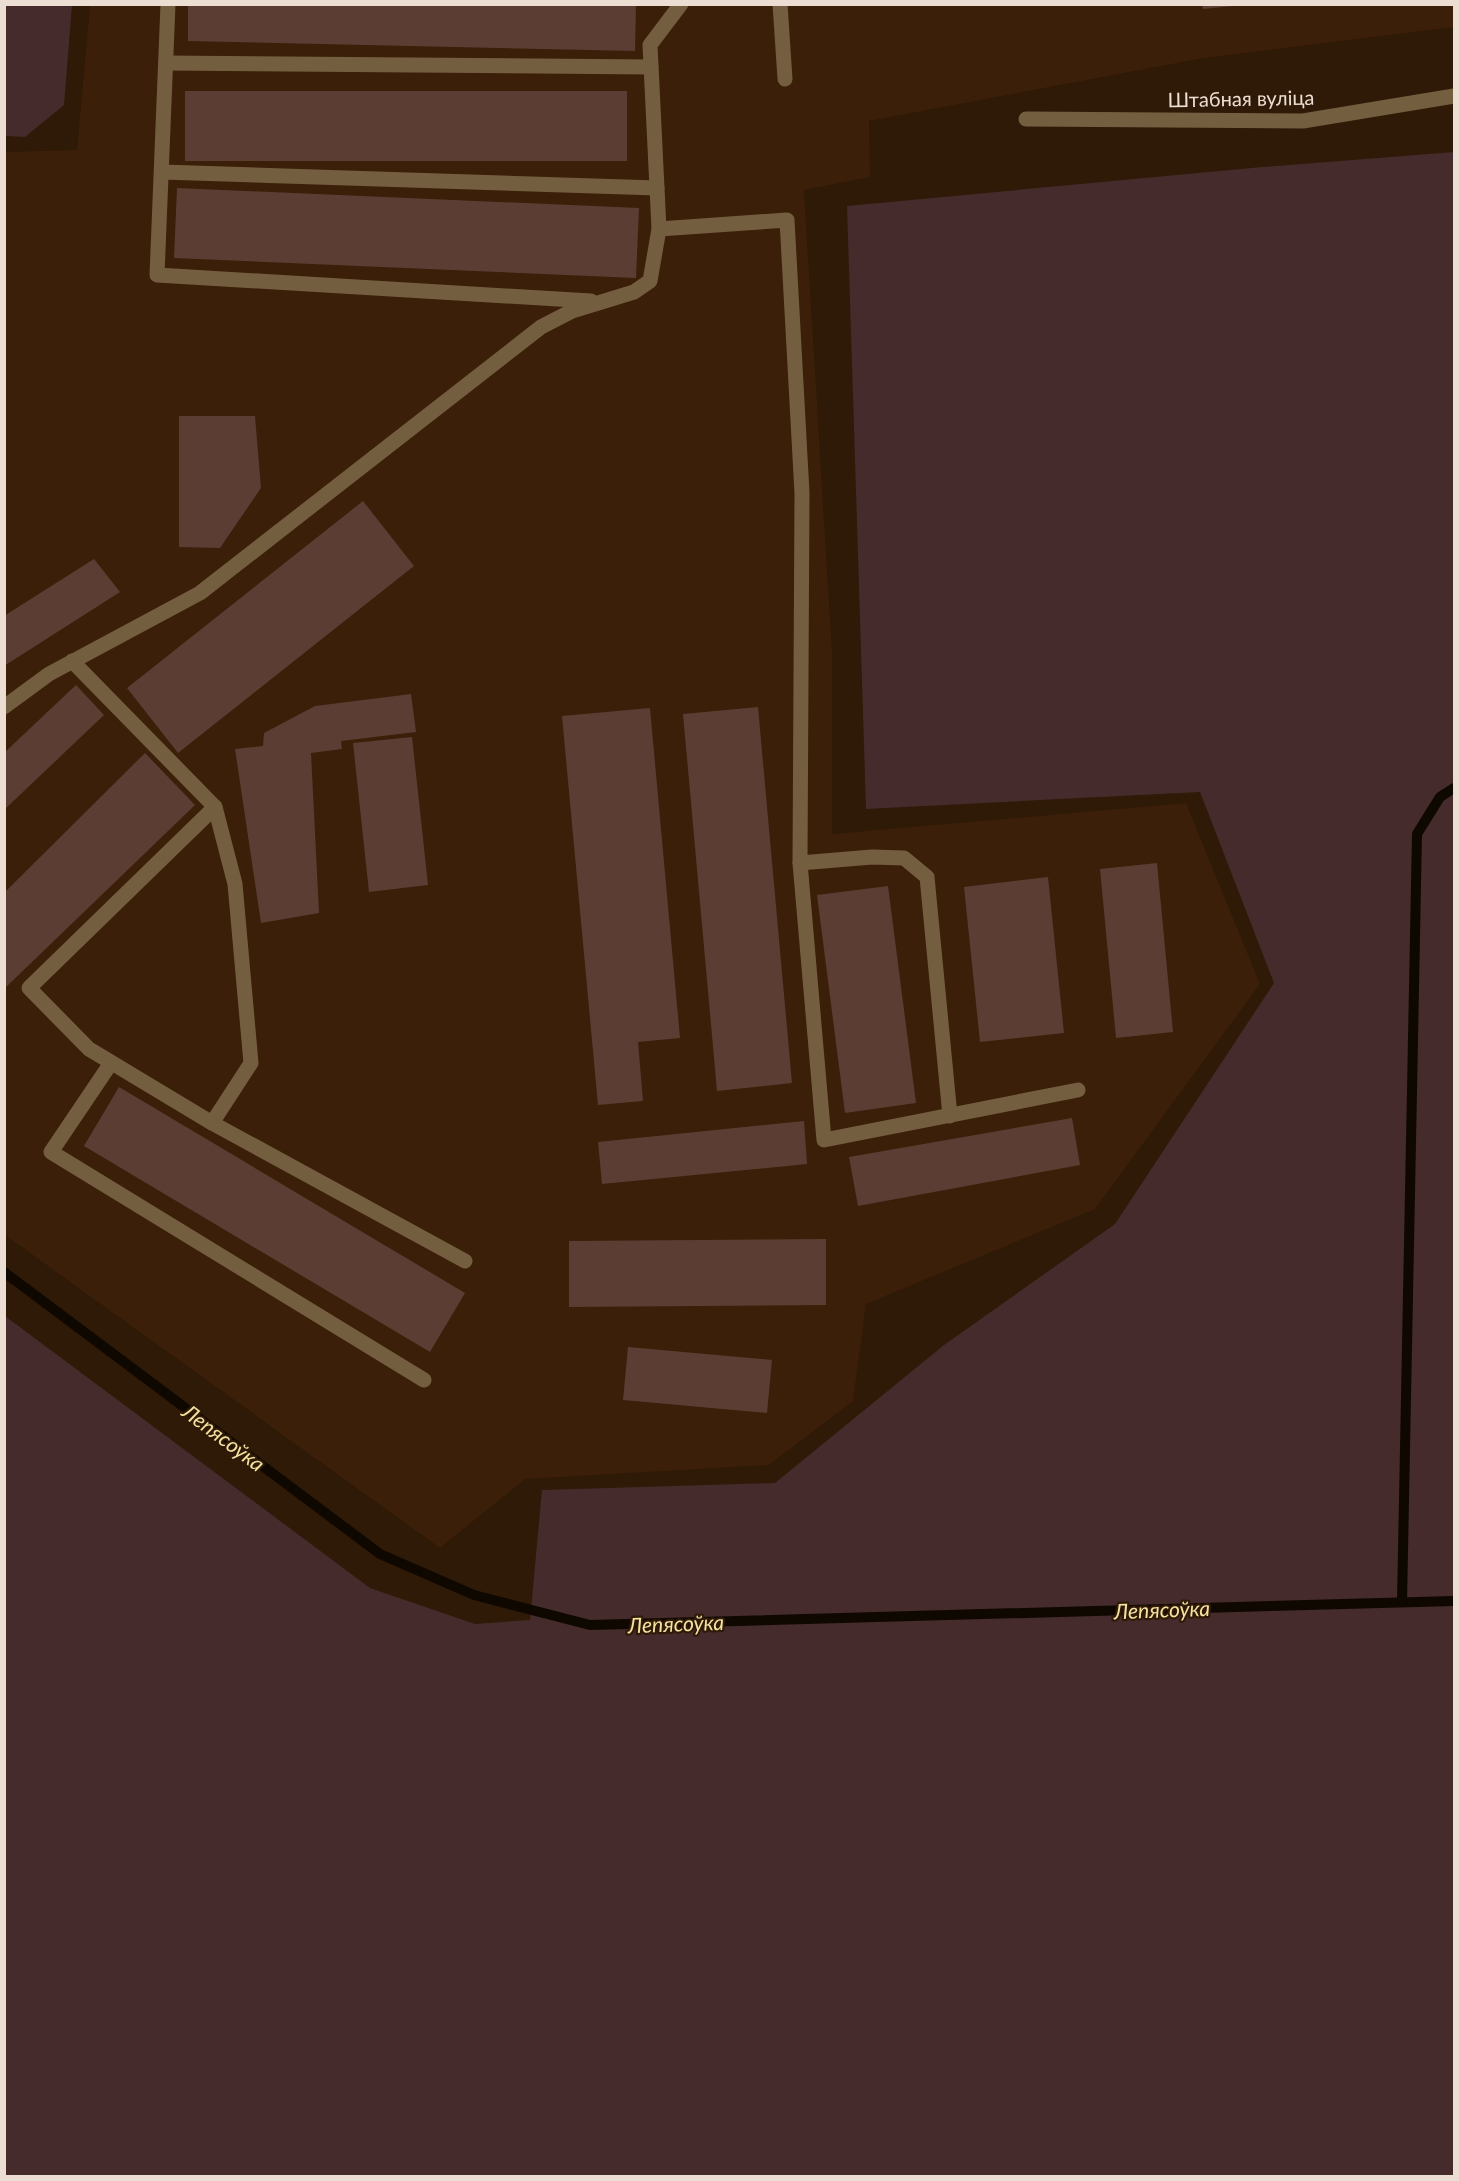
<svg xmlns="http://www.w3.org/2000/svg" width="1459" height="2181" viewBox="0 0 1459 2181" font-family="Lato,sans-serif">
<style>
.built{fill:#3b1f08}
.green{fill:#452b2b}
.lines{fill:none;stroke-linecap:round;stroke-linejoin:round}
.stream{stroke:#0e0800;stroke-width:10}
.building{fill:#5c3d34}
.minor{stroke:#745e40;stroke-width:15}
.labels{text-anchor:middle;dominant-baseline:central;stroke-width:4.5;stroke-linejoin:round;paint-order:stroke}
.street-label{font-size:20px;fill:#edded3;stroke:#2f1907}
.water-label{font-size:21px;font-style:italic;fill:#f5e3a1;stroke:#2f1907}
</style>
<rect width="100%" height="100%" fill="#2f1907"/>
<path class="built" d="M90,5H1454V27L1204,58L869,121L870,177L804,190L832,652V834L1186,803L1260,984L1095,1209L866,1304L853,1401L769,1465L525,1479L440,1548L5,1235V152L77,150Z"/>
<g class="green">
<path d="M4,5H72L64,105L25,137L5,136Z"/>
<path d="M1454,152V2176H5V1316L370,1588L475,1624L530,1620L542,1490L775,1483L944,1345L1115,1224L1274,983L1200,792L866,809L847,206L1262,167Z"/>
</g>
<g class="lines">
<g class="stream">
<path d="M4,1272L380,1554L474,1595L590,1625L1454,1601"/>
<path d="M1402,1602L1417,834L1440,797L1454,788"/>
</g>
</g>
<g class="building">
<path d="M188,4H636L635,51L188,41Z"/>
<path d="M1202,4H1233V6L1203,9Z"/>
<rect x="185" y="91" width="442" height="70"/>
<path d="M177,188L639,208L636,278L174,258Z"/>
<path d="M179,416H255L261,488L220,548L179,547Z"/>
<path d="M363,501L414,566L178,753L127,688Z"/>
<path d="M94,559L120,592L4,666V616Z"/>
<path d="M76,685L104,715L4,810V753Z"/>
<path d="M411,694L416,732L341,741L342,749L311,753L319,913L261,923L235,749L263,746L264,733L315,706Z"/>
<path d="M758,707L792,1083L717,1091L683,714Z"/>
<path d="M650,708L680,1038L638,1042L643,1101L598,1105L562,716Z"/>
<path d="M412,737L428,885L369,892L353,743Z"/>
<path d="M145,753L195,805L4,989V893Z"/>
<path d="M1157,863L1173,1032L1116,1038L1100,869Z"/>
<path d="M1048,877L1064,1033L980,1042L964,887Z"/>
<path d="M888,886L916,1103L845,1113L817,895Z"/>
<path d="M119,1087L465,1293L430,1352L84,1146Z"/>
<path d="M1072,1118L1080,1165L858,1206L849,1157Z"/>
<path d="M804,1121L807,1164L602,1184L598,1142Z"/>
<path d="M826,1239V1305L569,1307V1241Z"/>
<path d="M628,1347L772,1360L767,1413L623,1400Z"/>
</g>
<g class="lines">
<g class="minor">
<path d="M168,4L157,275L591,301"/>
<path d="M681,4L650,45L659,229L787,220L802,493L800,863L824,1140L1078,1090"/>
<path d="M780,4L785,79"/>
<path d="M166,63L651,67"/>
<path d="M1026,119L1303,121L1454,96"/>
<path d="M162,172L657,188"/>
<path d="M72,661L215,807L235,884L251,1063L212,1123L465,1261"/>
<path d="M4,707L49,674L200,593L541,327L572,311L634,292L650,281L659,229"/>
<path d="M800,863L872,857L904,858L927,877L950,1116"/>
<path d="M111,1063L51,1152L424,1380"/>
<path d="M212,1123L89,1049L29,988L215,807"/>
</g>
</g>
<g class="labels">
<g class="street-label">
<text transform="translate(1241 98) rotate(-1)">Штабная вуліца</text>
</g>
<g class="water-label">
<text transform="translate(224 1437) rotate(37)">Лепясоўка</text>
<text transform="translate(1162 1609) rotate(-2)">Лепясоўка</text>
<text transform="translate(676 1623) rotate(-2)">Лепясоўка</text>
</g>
</g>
<rect width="1459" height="2181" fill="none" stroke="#edded3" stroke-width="12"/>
</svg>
